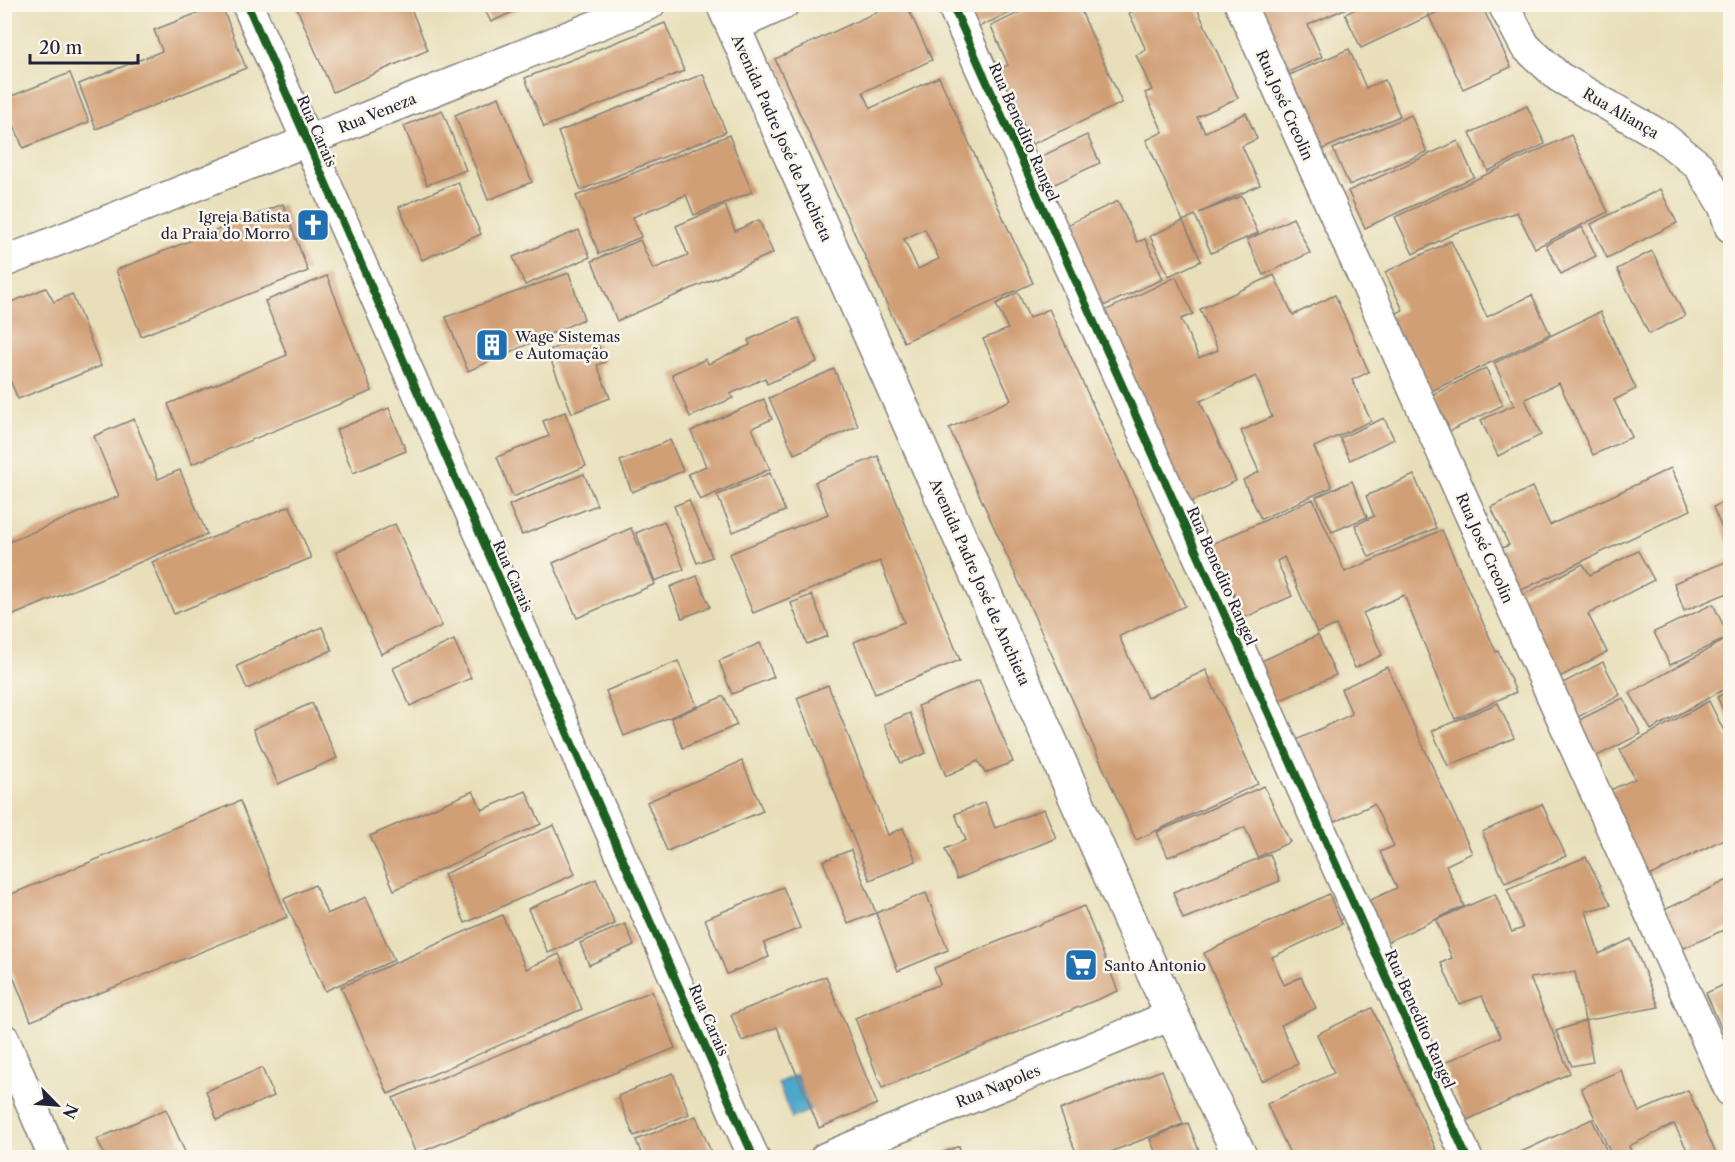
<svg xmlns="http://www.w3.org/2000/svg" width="1735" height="1162" viewBox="0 0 1735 1162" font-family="'Libre Caslon Text',serif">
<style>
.water{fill:#4da7cb;stroke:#386483;stroke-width:1.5}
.building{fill:#d19f76;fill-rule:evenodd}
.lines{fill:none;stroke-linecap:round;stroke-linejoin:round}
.minor-casing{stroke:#85807a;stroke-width:33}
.secondary-casing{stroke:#85807a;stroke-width:36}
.minor{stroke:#fff;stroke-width:30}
.secondary{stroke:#fff;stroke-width:33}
.cycleway-casing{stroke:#fbf7ec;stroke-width:11}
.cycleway{stroke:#1b5e20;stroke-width:8}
.labels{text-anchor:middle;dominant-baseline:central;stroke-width:5;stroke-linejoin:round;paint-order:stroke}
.street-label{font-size:15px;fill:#22223b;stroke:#fbf7ec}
.poi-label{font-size:15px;fill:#22223b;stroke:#fbf7ec;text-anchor:start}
</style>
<rect width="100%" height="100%" fill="#fbf7ec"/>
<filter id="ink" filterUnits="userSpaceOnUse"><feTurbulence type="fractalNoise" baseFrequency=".0167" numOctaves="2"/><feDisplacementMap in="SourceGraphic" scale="12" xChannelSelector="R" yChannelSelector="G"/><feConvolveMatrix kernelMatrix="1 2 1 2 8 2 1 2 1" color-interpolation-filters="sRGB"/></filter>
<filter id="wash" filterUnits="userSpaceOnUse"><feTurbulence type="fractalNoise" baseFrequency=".008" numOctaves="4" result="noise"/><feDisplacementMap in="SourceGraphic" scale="24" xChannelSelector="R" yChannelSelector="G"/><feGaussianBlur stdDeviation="1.35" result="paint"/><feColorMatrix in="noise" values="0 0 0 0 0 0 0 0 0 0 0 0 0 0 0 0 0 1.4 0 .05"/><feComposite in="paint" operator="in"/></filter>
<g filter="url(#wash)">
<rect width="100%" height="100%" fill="#e8dfba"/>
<path class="water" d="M796,1075L810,1110L792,1118L778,1083Z"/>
<g id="blocks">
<g class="building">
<path d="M221,4L246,68L96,129L79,84L162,51L154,30Z"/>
<path d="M295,4H409L428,50L333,92Z"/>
<path d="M482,4H517L519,9L491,22Z"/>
<path d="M894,4H906L932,60L863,92L871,108L939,77L1033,283L904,342L775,59ZM925,229L939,259L918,269L904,239Z"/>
<path d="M965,4H1029L976,28Z"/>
<path d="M1037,4H1078L1122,103L1024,148L990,73L1008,65L991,26Z"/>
<path d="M1146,4H1195L1238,98L1197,117L1205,132L1246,113L1257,139L1242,146L1260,185L1199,213L1242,196L1258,233L1211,253L1195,215L1183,221L1146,140L1163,132L1145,93L1152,90L1136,55L1146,50L1129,13Z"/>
<path d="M1259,4H1356L1308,25L1322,57L1286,73L1256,6Z"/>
<path d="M1366,4H1424L1429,16L1361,48L1345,14Z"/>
<path d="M1454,4H1481L1511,67L1463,89L1429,16Z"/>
<path d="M665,23L684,71L544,127L525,78Z"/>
<path d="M1349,49L1366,88L1385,80L1400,116L1318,151L1287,76Z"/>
<path d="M70,73L89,122L23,148L4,99Z"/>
<path d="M703,74L726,132L581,190L558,132Z"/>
<path d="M499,97L532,182L488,200L455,115Z"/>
<path d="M1527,106L1545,144L1488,171L1470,133Z"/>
<path d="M442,110L466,170L427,185L404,126Z"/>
<path d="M1411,115L1427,152L1349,185L1333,149Z"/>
<path d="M729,135L752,192L694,215L686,195L633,217L641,237L599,254L576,196Z"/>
<path d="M1087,135L1100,163L1044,189L1031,161Z"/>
<path d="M1571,135L1608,212L1535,248L1517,212L1455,233L1413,254L1395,217Z"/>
<path d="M1458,141L1474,177L1365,228L1348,191Z"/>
<path d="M458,182L481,234L422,260L399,207Z"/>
<path d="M1660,189L1677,223L1607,258L1591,224Z"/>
<path d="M1118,201L1137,242L1145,239L1163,279L1099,308L1062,227Z"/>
<path d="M283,204L308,271L141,336L116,270Z"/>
<path d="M725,205L735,231L759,220L773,253L617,321L592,261L640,240L653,269L688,255L676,226Z"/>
<path d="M1293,218L1310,253L1263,275L1247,240Z"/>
<path d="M1183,221L1201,261L1169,276L1150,236Z"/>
<path d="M1582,227L1596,256L1561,274L1546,245Z"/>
<path d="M579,230L590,257L525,285L513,257Z"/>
<path d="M1451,241L1487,317L1532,295L1550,334L1423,395L1387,318L1403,310L1385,272Z"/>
<path d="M1652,251L1685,316L1649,334L1617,269Z"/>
<path d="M569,273L584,319L468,371L446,317Z"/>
<path d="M1274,275L1293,315L1335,295L1369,372L1352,380L1371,421L1314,447L1332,487L1261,519L1243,480L1259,472L1241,431L1272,417L1256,376L1200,401L1236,481L1187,504L1100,313L1176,277L1193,314L1181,319L1199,358L1218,350L1200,309Z"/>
<path d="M327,276L372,391L192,464L168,404L287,355L265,301Z"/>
<path d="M46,288L54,302L72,294L101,366L18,399L4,366V305Z"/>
<path d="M1018,292L1029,318L1049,309L1185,606L1119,636L1147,698L1206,670L1258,784L1136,840L949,428L1011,400L983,339L1008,329L996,304Z"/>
<path d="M1600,312L1636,389L1614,400L1632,437L1593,455L1559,383L1525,399L1541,435L1498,456L1481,420L1514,405L1494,363Z"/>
<path d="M798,318L817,362L767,384L765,378L730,394L733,398L690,417L672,374L706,359L708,364L750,345L748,340Z"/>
<path d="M593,332L605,362L597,365L610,398L572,413L547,351Z"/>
<path d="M1486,368L1503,405L1450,431L1433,394Z"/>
<path d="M834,369L858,426L794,454L769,398Z"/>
<path d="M764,399L772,419L752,428L770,469L700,500L688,474L706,466L691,431Z"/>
<path d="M389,408L406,451L353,473L336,430Z"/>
<path d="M565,412L586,466L513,497L497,457L549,436L543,421Z"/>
<path d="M1384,418L1394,439L1350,460L1340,438Z"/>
<path d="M134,419L158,479L180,470L207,534L4,619V544L119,496L94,436Z"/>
<path d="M670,440L683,471L632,492L620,461Z"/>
<path d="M878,456L960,660L875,694L854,642L904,622L880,561L753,613L729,554L828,514L815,482Z"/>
<path d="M1671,468L1691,510L1513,594L1493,552L1509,545L1491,507L1532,487L1550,525Z"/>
<path d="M770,473L785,511L733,532L717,495Z"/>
<path d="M584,474L597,505L522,535L509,505Z"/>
<path d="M1414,475L1436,528L1369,557L1355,525L1374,516L1366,496Z"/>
<path d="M1352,481L1367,517L1332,532L1316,497Z"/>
<path d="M1313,499L1345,572L1442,530L1496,652L1498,651L1516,692L1455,719L1404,595L1363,613L1382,655L1355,668L1336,625L1317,633L1284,557L1277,561L1292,596L1244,618L1212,544Z"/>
<path d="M1730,499V542L1728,543L1713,507Z"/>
<path d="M689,500L712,557L697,563L674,506Z"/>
<path d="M290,506L311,558L174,614L152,562Z"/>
<path d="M664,521L684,569L655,581L636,533Z"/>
<path d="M395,524L442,626L381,654L336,552Z"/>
<path d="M631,528L655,584L577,618L553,563Z"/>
<path d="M1638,551L1654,580L1588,614L1607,652L1556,679L1515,599L1583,564L1590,575Z"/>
<path d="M1730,560V592L1684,611L1674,583Z"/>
<path d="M697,576L710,607L682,618L670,587Z"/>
<path d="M812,595L828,636L807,644L791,603Z"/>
<path d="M1713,604L1729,637L1670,665L1654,632Z"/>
<path d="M322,627L332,650L247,689L237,666Z"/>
<path d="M1318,635L1336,675L1272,704L1255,664Z"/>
<path d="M1730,637V686L1651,730L1630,693Z"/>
<path d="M454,640L471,678L410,706L393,668Z"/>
<path d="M760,643L774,677L732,694L719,661Z"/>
<path d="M678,661L697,706L624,736L606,691Z"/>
<path d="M1603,662L1620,695L1574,719L1557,686Z"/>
<path d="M1387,667L1472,853L1446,865L1464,906L1385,943L1366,902L1397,888L1380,852L1394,846L1374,804L1332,823L1294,741L1352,714L1341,689Z"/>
<path d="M979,680L1013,762L985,773L978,761L946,776L918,706Z"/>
<path d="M828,685L888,835L903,828L916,861L870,880L797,698Z"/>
<path d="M1730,690V723L1717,697Z"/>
<path d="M724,696L737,725L683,748L671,718Z"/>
<path d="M1623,698L1641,734L1589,760L1571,724Z"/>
<path d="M1709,701L1727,737L1730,736V785L1729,786L1730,790V836L1643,879L1601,794L1635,779L1620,750Z"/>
<path d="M312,703L337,758L278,784L253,729Z"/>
<path d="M1498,703L1514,738L1448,766L1432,731Z"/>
<path d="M910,713L926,753L901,763L884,724Z"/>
<path d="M742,761L763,811L667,851L647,802Z"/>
<path d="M1264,786L1290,842L1258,857L1245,827L1168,857L1157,832Z"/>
<path d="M473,791L482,810L526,791L541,824L394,890L370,836Z"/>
<path d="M240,801L287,917L31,1021L4,954V897Z"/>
<path d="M985,802L995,828L1044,809L1056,838L957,879L945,849L966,840L955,814Z"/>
<path d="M1542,804L1566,856L1505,883L1482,832Z"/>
<path d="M554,825L575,874L465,923L444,874Z"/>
<path d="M851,850L876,913L848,924L823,861Z"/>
<path d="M1270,854L1280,881L1183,919L1173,892Z"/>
<path d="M1586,857L1611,905L1586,911L1599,954L1631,939L1659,1007L1585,1021L1575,972L1530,978L1570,1073L1467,1120L1442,1064L1501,1037L1482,996L1459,1004L1441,963L1452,958L1436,920L1495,894L1512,932L1523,928L1507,889Z"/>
<path d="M596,879L615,924L548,953L528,909Z"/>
<path d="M1730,879V927L1682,949L1664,910Z"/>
<path d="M315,885L327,914L366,897L394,960L325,991L284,899Z"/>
<path d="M783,887L800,928L764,943L769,957L727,974L705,919Z"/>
<path d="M926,893L948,950L898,971L876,913Z"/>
<path d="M1329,894L1342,924L1272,957L1284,985L1301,977L1316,1008L1281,1025L1298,1064L1262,1081L1204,953Z"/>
<path d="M1084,906L1118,991L882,1088L855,1018L940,984L934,968Z"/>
<path d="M502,915L526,969L559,954L582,1009L388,1094L341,987Z"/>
<path d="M625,924L634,945L589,965L580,943Z"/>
<path d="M826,976L877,1104L819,1128L777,1027L742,1041L731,1015Z"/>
<path d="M1730,982V1031L1724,1034L1706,993Z"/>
<path d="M652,991L675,1048L416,1154L393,1098Z"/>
<path d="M1372,1008L1440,1158H1292L1267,1104L1334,1073L1317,1034Z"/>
<path d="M1585,1021L1593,1062L1572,1066L1556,1031Z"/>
<path d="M262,1068L274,1096L217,1120L206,1091Z"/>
<path d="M1162,1070L1183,1124L1095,1158H1078L1060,1110Z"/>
<path d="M1621,1070L1639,1112L1688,1090L1718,1158H1670L1687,1150L1674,1124L1629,1146L1634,1158H1613L1581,1088Z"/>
<path d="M673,1073L689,1114L634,1136L618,1096Z"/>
<path d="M166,1109L185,1152L173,1158H106L97,1139Z"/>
<path d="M696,1116L712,1154L703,1158H643L636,1140Z"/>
<path d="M1592,1119L1610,1158H1508Z"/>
<path d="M1188,1123L1202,1158H1158L1150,1139Z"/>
<path d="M959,1146L963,1158H932V1157Z"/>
</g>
</g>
</g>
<g filter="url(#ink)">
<use href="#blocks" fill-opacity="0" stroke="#85807a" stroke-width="1.5"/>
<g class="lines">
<defs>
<g id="minor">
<path d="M247,4L754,1158"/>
<path d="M952,4L1467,1158"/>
<path d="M1240,4L1730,1091"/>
<path d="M1503,4L1525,46L1559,77L1663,137L1699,166L1724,207L1730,227"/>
<path d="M733,27L784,4"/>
<path d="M4,262L650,4"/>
<path d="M4,1039L54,1158"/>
<path d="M825,1158L1172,1015"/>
</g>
<path id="secondary" d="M723,4L1172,1015L1241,1158"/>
</defs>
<use href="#minor" class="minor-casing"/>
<use href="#secondary" class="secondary-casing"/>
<use href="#minor" class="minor"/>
<use href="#secondary" class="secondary"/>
<defs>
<g id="cycleway">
<path d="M247,4L754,1158"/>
<path d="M952,4L1467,1158"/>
</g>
</defs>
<use href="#cycleway" class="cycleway-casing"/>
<use href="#cycleway" class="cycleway"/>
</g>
</g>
<defs>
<symbol id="church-square" viewBox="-11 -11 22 22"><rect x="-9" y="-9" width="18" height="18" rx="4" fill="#1f6fb2" stroke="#fbf7ec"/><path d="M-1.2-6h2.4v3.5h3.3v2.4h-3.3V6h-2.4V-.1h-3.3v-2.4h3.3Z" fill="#fff"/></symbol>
<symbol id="building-square" viewBox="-11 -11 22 22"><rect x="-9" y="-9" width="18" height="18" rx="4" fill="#1f6fb2" stroke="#fbf7ec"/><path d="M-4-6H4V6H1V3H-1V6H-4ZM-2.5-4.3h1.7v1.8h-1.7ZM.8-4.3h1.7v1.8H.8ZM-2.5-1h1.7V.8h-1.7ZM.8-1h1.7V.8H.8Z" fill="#fff"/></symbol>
<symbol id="supermarket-square" viewBox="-11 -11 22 22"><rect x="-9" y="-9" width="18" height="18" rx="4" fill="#1f6fb2" stroke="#fbf7ec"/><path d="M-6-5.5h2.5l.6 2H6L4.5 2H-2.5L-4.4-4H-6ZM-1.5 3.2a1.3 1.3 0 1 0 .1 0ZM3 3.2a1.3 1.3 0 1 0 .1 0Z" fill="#fff"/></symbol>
</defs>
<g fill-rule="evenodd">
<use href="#church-square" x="294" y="206" width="38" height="38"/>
<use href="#building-square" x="473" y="326" width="38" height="38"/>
<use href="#supermarket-square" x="1062" y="946" width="38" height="38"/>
</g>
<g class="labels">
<g class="street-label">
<text transform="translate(1285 105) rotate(66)">Rua José Creolin</text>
<text transform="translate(377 113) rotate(-22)">Rua Veneza</text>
<text transform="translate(1621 113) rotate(30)">Rua Aliança</text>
<text transform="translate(317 131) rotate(66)">Rua Carais</text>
<text transform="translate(1024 132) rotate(66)">Rua Benedito Rangel</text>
<text transform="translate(782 138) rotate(66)">Avenida Padre José de Anchieta</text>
<text transform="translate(1485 548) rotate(66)">Rua José Creolin</text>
<text transform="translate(513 576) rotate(66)">Rua Carais</text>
<text transform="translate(1222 576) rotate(66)">Rua Benedito Rangel</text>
<text transform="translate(980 582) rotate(66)">Avenida Padre José de Anchieta</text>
<text transform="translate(1420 1019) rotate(66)">Rua Benedito Rangel</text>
<text transform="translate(709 1020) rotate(66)">Rua Carais</text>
<text transform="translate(998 1086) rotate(-22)">Rua Napoles</text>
</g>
<g class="poi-label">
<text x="290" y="216" text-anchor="end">Igreja Batista<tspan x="290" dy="17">da Praia do Morro</tspan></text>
<text x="515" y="336">Wage Sistemas<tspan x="515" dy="17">e Automação</tspan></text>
<text x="1104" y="965">Santo Antonio</text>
</g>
</g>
<rect width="1735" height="1162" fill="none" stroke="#fbf7ec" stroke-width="24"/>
<g transform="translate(57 1105) rotate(115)" stroke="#fbf7ec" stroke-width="4.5" paint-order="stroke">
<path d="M0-4.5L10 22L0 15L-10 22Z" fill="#22223b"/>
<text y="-9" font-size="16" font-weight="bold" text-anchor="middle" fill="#22223b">N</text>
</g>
<path d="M30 54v9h108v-9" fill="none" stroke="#22223b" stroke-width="3"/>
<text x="39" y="54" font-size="18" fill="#22223b" stroke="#fbf7ec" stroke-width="4.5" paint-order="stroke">20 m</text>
</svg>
